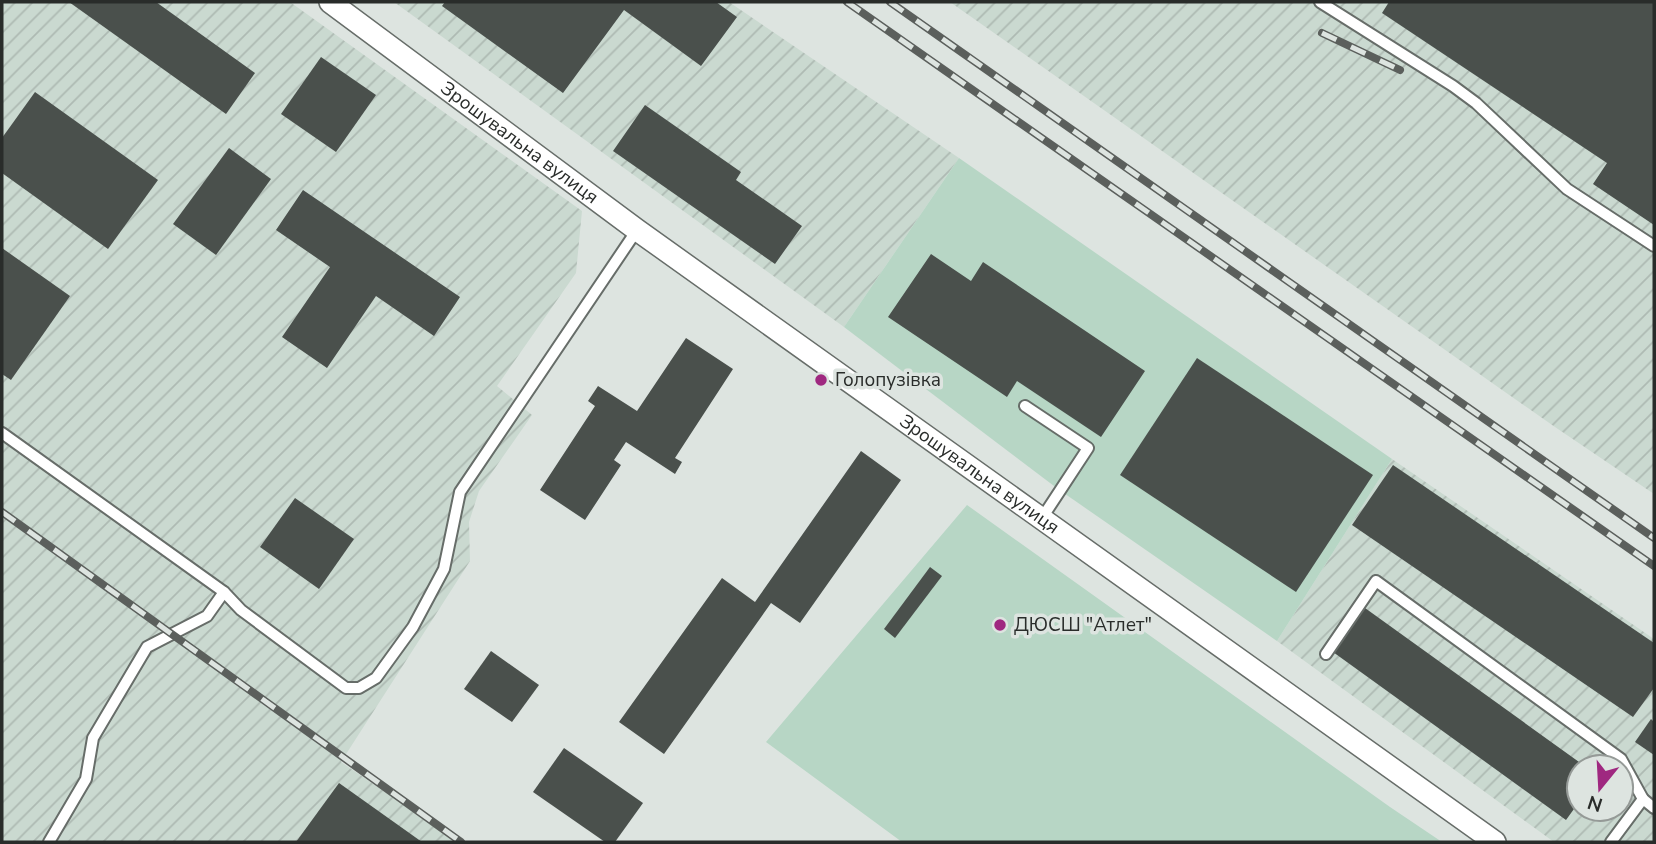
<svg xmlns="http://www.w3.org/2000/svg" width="1656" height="844" viewBox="0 0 1656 844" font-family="'Nunito Sans',sans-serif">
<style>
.industrial{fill:url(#industrial-furrows);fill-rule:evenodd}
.pitch{fill:#b7d6c5}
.building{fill:#4a504c}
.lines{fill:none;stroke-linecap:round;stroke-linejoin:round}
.service-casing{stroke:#676d69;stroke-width:14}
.minor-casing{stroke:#676d69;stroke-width:24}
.service{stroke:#fff;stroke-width:10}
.minor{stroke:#fff;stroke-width:21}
.rail-casing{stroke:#5b5f5c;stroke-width:8}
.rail{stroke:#dde4e0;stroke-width:5;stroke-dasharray:16;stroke-linecap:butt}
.poi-dot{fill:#9f2880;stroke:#dde4e0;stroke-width:2.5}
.labels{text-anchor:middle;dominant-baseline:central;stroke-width:7;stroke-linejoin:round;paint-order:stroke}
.street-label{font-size:19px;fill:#292c2a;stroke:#dde4e0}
.poi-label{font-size:19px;fill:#292c2a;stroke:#dde4e0;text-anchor:start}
</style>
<defs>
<pattern id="industrial-furrows" width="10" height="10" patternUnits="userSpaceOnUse" patternTransform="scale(1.75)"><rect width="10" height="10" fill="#cad9d0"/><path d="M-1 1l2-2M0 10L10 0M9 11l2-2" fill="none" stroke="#aebab3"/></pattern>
</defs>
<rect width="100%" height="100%" fill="#dde4e0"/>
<g class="industrial">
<path d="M2,2H290L582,211L576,273L497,386L532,415L479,491L469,522L470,561L341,762L459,842H2Z"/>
<path d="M394,2H729L959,158L844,327Z"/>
<path d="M950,2H1654V494L1555,427Z"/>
<path d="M1392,459L1654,639V842H1554L1277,641ZM1579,767H1621V809H1579Z"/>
</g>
<g class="pitch">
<path d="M959,158L1392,459L1277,641L1058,489L844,327Z"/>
<path d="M967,505L1390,807L1442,842H902L766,742Z"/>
</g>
<g class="building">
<path d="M69,2H156L255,73L226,114Z"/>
<path d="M445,2H716L737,17L701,66L624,10L563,93L442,6Z"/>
<path d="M1389,2H1654V225L1593,184L1607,163L1382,13Z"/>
<path d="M321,57L376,95L336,152L281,114Z"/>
<path d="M35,92L158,180L108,249L2,173V138Z"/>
<path d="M645,105L741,172L736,180L802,226L775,264L613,151Z"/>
<path d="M229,148L271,179L216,255L173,224Z"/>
<path d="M303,190L460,297L434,336L376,296L327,368L282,337L330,267L276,230Z"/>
<path d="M2,248L70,296L11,380L2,374Z"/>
<path d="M931,254L971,281L983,262L1145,371L1101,437L1017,381L1007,397L888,317Z"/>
<path d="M686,338L733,369L675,458L682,462L675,474L626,442L614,460L621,465L585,520L540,490L595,406L588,401L598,386L637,411Z"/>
<path d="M1197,358L1373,475L1296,592L1120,475Z"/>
<path d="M861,451L901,480L800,623L771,603L664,754L619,722L722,578L755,602Z"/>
<path d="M1393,465L1654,643V688L1633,717L1352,525Z"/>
<path d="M295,498L354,539L319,589L260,547Z"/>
<path d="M930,567L942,576L895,638L884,629Z"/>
<path d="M1365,608L1586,767H1579V802L1566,820L1333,652Z"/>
<path d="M491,651L539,685L512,722L464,689Z"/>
<path d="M1651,719L1654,722V755L1635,742Z"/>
<path d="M564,748L643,803L615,842H605L533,792Z"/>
<path d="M339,783L422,842H296Z"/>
</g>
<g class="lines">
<defs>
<g id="service">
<path d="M1320,2L1453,86L1476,103L1567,189L1654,246"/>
<path d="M1025,406L1088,448L1042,518"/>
<path d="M2,433L224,592L241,610L346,688H359L376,678L413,627L444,569L460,492L637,230"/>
<path d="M1326,654L1376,581L1621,759L1643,799"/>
<path d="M49,842L86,779L93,738L147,647L207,616L224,592"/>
<path d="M1611,842L1643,799L1654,808"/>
</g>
<g id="minor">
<path id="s1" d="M330,2L637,230L1495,842"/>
</g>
</defs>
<use href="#service" class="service-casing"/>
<use href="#minor" class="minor-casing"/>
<use href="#service" class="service"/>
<use href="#minor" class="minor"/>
<defs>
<g id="rail">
<path d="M847,2L1654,566"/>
<path d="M890,2L1654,538"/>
<path d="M1322,33L1400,70"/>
<path d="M2,512L461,842"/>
</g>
</defs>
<use href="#rail" class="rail-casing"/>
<use href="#rail" class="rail"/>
</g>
<g class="poi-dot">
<circle cx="821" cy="380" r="7"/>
<circle cx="1000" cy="625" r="7"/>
</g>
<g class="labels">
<g class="street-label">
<text stroke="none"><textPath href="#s1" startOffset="236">Зрошувальна вулиця</textPath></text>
<text stroke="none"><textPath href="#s1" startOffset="803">Зрошувальна вулиця</textPath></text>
</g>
<g class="poi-label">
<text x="835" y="380">Голопузівка</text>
<text x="1014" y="625">ДЮСШ "Атлет"</text>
</g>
</g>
<rect width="1656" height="844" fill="none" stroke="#292c2a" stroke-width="7"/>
<g transform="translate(1600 788) rotate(198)"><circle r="33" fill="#dde4e0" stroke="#959a97" stroke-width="2"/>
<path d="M0-5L12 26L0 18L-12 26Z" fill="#9f2880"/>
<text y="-10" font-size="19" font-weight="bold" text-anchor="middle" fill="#292c2a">N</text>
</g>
</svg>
